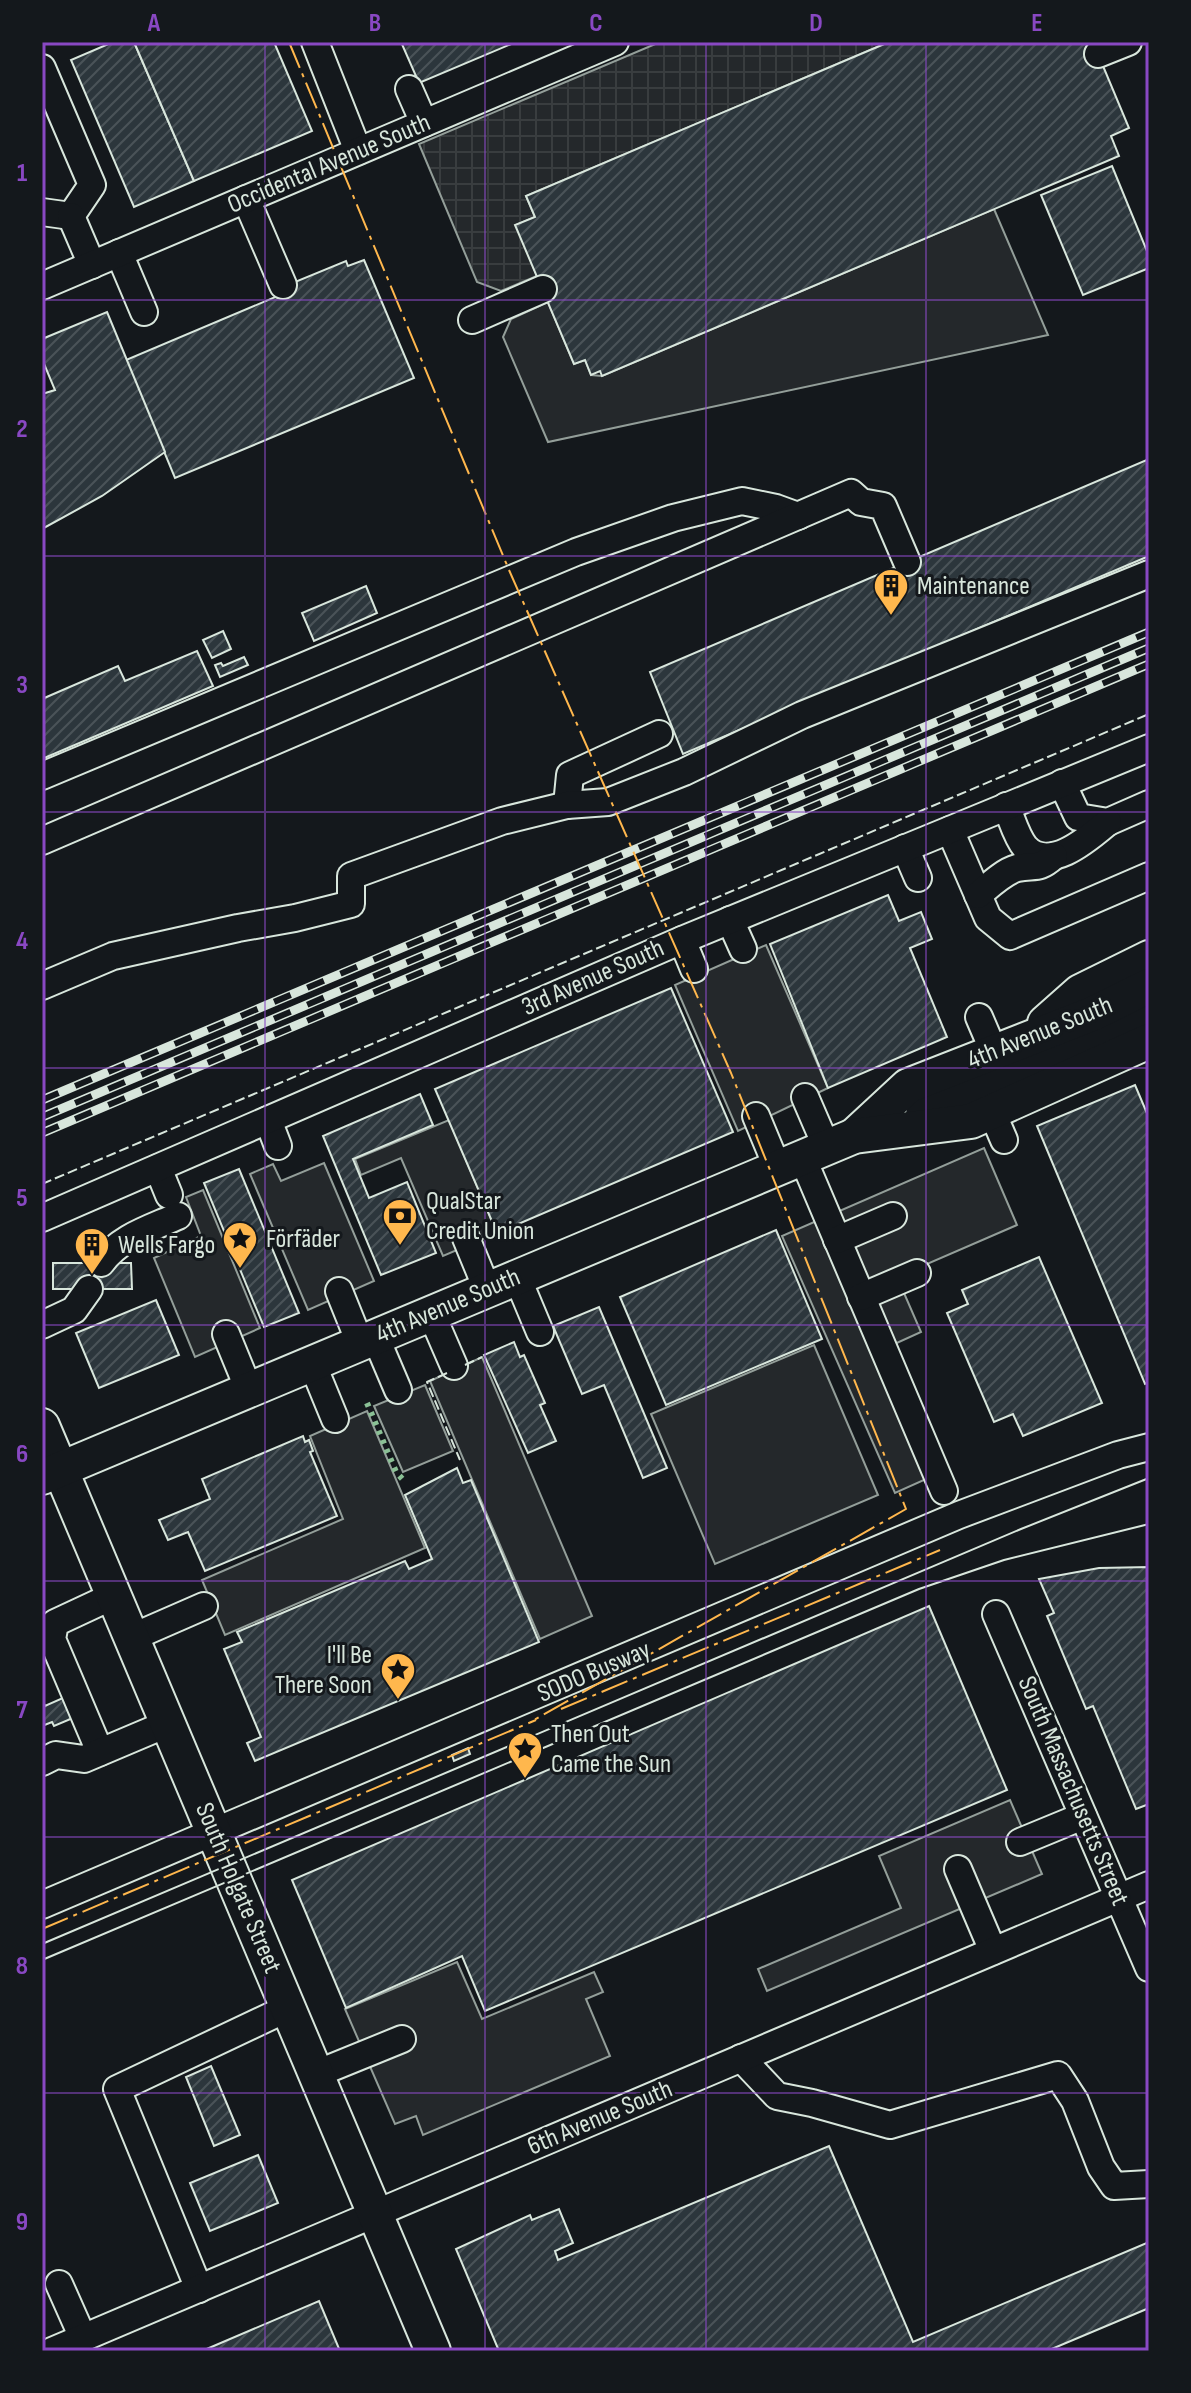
<svg xmlns="http://www.w3.org/2000/svg" width="1191" height="2393" viewBox="0 0 1191 2393" font-family="'Sofia Sans Condensed',sans-serif">
<style>
.parking{fill:#24282b;stroke:#939e99;stroke-width:2}
.plaza{fill:url(#plaza-grid);stroke:#939e99;stroke-width:2}
.building{fill:url(#building-hatch);stroke:#d8e6dc;stroke-width:2}
.lines{fill:none;stroke-linecap:round;stroke-linejoin:round}
.minor-casing{stroke:#d8e6dc;stroke-width:30}
.major-casing{stroke:#d8e6dc;stroke-width:38}
.minor{stroke:#14181c;stroke-width:26}
.major{stroke:#14181c;stroke-width:34}
.tram{stroke:#d8e6dc;stroke-width:2}
.rail-casing{stroke:#d8e6dc;stroke-width:9}
.rail{stroke:#14181c;stroke-width:6;stroke-dasharray:18;stroke-linecap:butt}
.hedge{stroke:#8ac095;stroke-width:6;stroke-dasharray:4 6;stroke-linecap:butt}
.fence{stroke:#d8e6dc;stroke-width:2;stroke-dasharray:10 4;stroke-linecap:butt}
.power{stroke:#ffb74d;stroke-width:2;stroke-dasharray:28 6 4 6;stroke-linecap:butt}
.grid{fill:none;stroke:#8948c3;stroke-width:2;stroke-opacity:0.55}
.labels{text-anchor:middle;dominant-baseline:central;stroke-width:6;stroke-linejoin:round;paint-order:stroke}
.street-label{font-size:26px;fill:#d8e6dc;stroke:#14181c}
.poi-label{font-size:26px;fill:#d8e6dc;stroke:#14181c;text-anchor:start}
.neatline{fill:none;stroke:#8948c3;stroke-width:3}
.grid-label{font-size:26px;text-anchor:middle;font-weight:bold;fill:#8948c3}
</style>
<defs>
<pattern id="plaza-grid" width="8" height="8" patternUnits="userSpaceOnUse" patternTransform="scale(2)"><rect width="8" height="8" fill="#24282b"/><path d="M0 4h8M4 0v8" fill="none" stroke="#393d3f"/></pattern>
<pattern id="building-hatch" width="6" height="6" patternUnits="userSpaceOnUse" patternTransform="scale(2)"><rect width="6" height="6" fill="#2c363c"/><path d="M-1 1l2-2M0 6l6-6M5 7l2-2" fill="none" stroke="#4a5358"/></pattern>
</defs>
<rect width="100%" height="100%" fill="#14181c"/>
<g class="parking">
<path d="M994,209L1048,335L548,442L503,337L511,319L548,302L574,364L585,360L591,375L602,376Z"/>
<path d="M766,945L828,1088L738,1131L675,985Z"/>
<path d="M449,1120L497,1233L443,1256L401,1158L361,1175L355,1159Z"/>
<path d="M984,1148L1017,1225L897,1277L921,1332L890,1346L944,1471L895,1493L782,1236Z"/>
<path d="M324,1163L374,1281L308,1310L250,1174L273,1164L281,1181Z"/>
<path d="M203,1190L260,1328L195,1357L154,1258L201,1236L186,1197Z"/>
<path d="M814,1345L878,1495L715,1564L651,1414Z"/>
<path d="M482,1357L592,1616L540,1639L430,1381Z"/>
<path d="M425,1385L453,1451L403,1472L374,1406Z"/>
<path d="M367,1411L425,1548L225,1635L202,1580L343,1519L310,1436Z"/>
<path d="M1010,1800L1042,1874L767,1991L758,1969L901,1908L879,1856Z"/>
<path d="M457,1962L482,2019L594,1972L603,1992L586,1999L610,2056L423,2135L416,2116L395,2124L345,2009Z"/>
</g>
<path class="plaza" d="M660,42H889L526,196L535,217L516,225L537,276L501,291L477,282L419,144Z"/>
<g class="building">
<path d="M113,42H134L194,181L134,207L71,60Z"/>
<path d="M134,42H274L312,131L194,181Z"/>
<path d="M401,42H516L419,83Z"/>
<path d="M889,42H1093L1129,128L1111,136L1119,156L602,376L600,371L591,375L585,360L574,364L515,225L535,217L526,196Z"/>
<path d="M1112,166L1149,256V268L1083,295L1041,195Z"/>
<path d="M364,260L414,378L175,478L126,360L292,290L290,284L346,261L348,266Z"/>
<path d="M107,312L165,452L102,496L42,529V394L55,390L42,359V339Z"/>
<path d="M1149,459V556L683,754L650,672Z"/>
<path d="M366,586L377,613L314,641L302,613Z"/>
<path d="M223,631L231,649L212,658L203,640Z"/>
<path d="M197,651L213,686L42,759V699L118,666L125,681Z"/>
<path d="M244,657L248,665L220,677L215,665L221,663L223,666Z"/>
<path d="M888,895L899,921L921,912L932,939L910,948L947,1037L828,1088L770,944Z"/>
<path d="M671,988L733,1132L497,1233L435,1089Z"/>
<path d="M1135,1085L1149,1118V1382L1145,1384L1037,1126Z"/>
<path d="M420,1094L433,1125L353,1159L369,1198L407,1182L436,1253L381,1275L323,1136Z"/>
<path d="M239,1169L299,1313L264,1327L204,1183Z"/>
<path d="M776,1230L822,1339L666,1405L620,1297Z"/>
<path d="M1039,1257L1102,1403L1023,1436L1013,1414L994,1422L947,1313L968,1304L962,1290Z"/>
<path d="M53,1263H131L132,1289H53Z"/>
<path d="M156,1300L179,1355L99,1388L76,1333Z"/>
<path d="M599,1307L667,1468L643,1478L604,1385L582,1394L553,1326Z"/>
<path d="M514,1342L520,1357L524,1355L545,1403L540,1405L556,1441L528,1453L484,1355Z"/>
<path d="M303,1436L305,1442L309,1440L313,1451L310,1452L337,1516L205,1571L188,1532L168,1540L159,1520L210,1499L202,1479Z"/>
<path d="M457,1468L463,1483L471,1480L539,1642L255,1761L247,1743L261,1737L224,1649L242,1642L237,1632L405,1561L409,1569L432,1559L405,1495Z"/>
<path d="M1149,1567V1804L1136,1809L1093,1706L1086,1709L1047,1616L1054,1613L1039,1579L1099,1568Z"/>
<path d="M929,1606L1007,1790L485,2011L462,1956L346,2008L292,1880Z"/>
<path d="M65,1697L73,1718L54,1726L52,1722L42,1726V1699L45,1706Z"/>
<path d="M468,1748L470,1754L454,1761L452,1755Z"/>
<path d="M211,2066L240,2135L214,2146L186,2077Z"/>
<path d="M829,2146L913,2342L1149,2242V2308L1047,2351H499L456,2249L530,2215L532,2220L559,2209L573,2243L555,2251L558,2260Z"/>
<path d="M258,2155L278,2203L210,2231L190,2183Z"/>
<path d="M319,2301L340,2351H202Z"/>
</g>
<g class="lines">
<defs>
<g id="minor">
<path d="M315,42L358,151"/>
<path d="M1098,54L1128,42"/>
<path d="M42,68L92,185L71,216L42,212"/>
<path d="M409,89L424,123"/>
<path d="M246,199L283,285"/>
<path d="M71,216L92,265"/>
<path d="M119,253L144,312"/>
<path d="M42,286L615,42"/>
<path d="M472,320L543,289"/>
<path d="M42,776L576,552L673,518L742,501L776,508L798,516"/>
<path d="M1062,783L1078,817L1108,822L1149,804"/>
<path d="M567,805L570,775L659,734"/>
<path d="M1006,806C1012,819 1016,836 1025,847C1049,874 1089,838 1108,822"/>
<path d="M950,830L988,918L1010,936L1149,876"/>
<path d="M42,841L851,493L861,502L883,506L907,562"/>
<path d="M905,848L918,878"/>
<path d="M978,895C989,886 1003,872 1017,868C1035,864 1037,871 1054,856"/>
<path d="M730,920L743,949"/>
<path d="M682,940L694,969"/>
<path d="M42,986L113,956L238,928L295,918L351,904V876L502,821L567,805L608,802L684,772L802,715L1149,574"/>
<path d="M979,1017L994,1052"/>
<path d="M805,1097L827,1148"/>
<path d="M992,1112L1004,1140"/>
<path d="M756,1116L778,1169"/>
<path d="M268,1120L278,1146"/>
<path d="M803,1159L944,1491"/>
<path d="M158,1168L169,1195"/>
<path d="M42,1218L682,940L1149,748"/>
<path d="M466,1238L487,1289"/>
<path d="M837,1240L893,1216"/>
<path d="M101,1263C120,1237 149,1229 178,1216"/>
<path d="M517,1277L540,1332"/>
<path d="M339,1291L360,1343"/>
<path d="M861,1297L917,1273"/>
<path d="M431,1313L454,1366"/>
<path d="M42,1325L74,1310L89,1289"/>
<path d="M226,1334L249,1390"/>
<path d="M375,1336L398,1390"/>
<path d="M312,1363L335,1419"/>
<path d="M996,1614L1149,1968"/>
<path d="M133,1637L204,1606"/>
<path d="M100,1752L52,1639L55,1623L115,1595"/>
<path d="M42,1762L56,1755L84,1759L169,1723"/>
<path d="M1020,1842L1083,1816"/>
<path d="M958,1869L993,1951"/>
<path d="M42,1905L959,1515L1118,1455L1149,1447"/>
<path d="M741,2058L777,2096L812,2103L890,2125L1058,2075L1075,2101L1101,2167L1114,2186L1149,2184"/>
<path d="M316,2074L402,2039"/>
<path d="M59,2284L83,2338"/>
<path d="M199,2289L117,2089L288,2008"/>
<path d="M52,2351L1149,1885"/>
</g>
<g id="major">
<path d="M1045,1023L1080,992L1149,958"/>
<path d="M923,1115L1149,1015"/>
<path d="M854,1136L908,1086L1092,1014L1149,986"/>
<path d="M42,1426L433,2351"/>
<path d="M42,1477L854,1136L971,1121L1149,1041"/>
</g>
</defs>
<use href="#minor" class="minor-casing"/>
<use href="#major" class="major-casing"/>
<use href="#minor" class="minor"/>
<use href="#major" class="major"/>
<g class="tram">
<path d="M42,1944L1021,1529L1149,1478"/>
<path d="M42,1960L919,1589L1004,1560L1149,1524"/>
</g>
<defs>
<g id="rail">
<path d="M42,1100L1149,632"/>
<path d="M42,1117L1149,648"/>
<path d="M42,1133L1149,664"/>
</g>
</defs>
<use href="#rail" class="rail-casing"/>
<use href="#rail" class="rail"/>
<path class="hedge" d="M367,1403L396,1472L405,1482"/>
<g class="fence">
<path d="M42,1184L1149,714"/>
<path d="M465,1365L482,1357"/>
<path d="M447,1373L427,1382L460,1460"/>
</g>
<g class="power">
<path d="M289,42L509,570L731,1073L906,1509L534,1720"/>
<path d="M561,1709L940,1550"/>
<path d="M42,1929L536,1720"/>
</g>
</g>
<path class="grid" d="M265,42V2351M485,42V2351M706,42V2351M926,42V2351M42,300H1149M42,556H1149M42,812H1149M42,1068H1149M42,1325H1149M42,1581H1149M42,1837H1149M42,2093H1149"/>
<defs>
<symbol id="building-pin" viewBox="-11 -11 22 30"><path d="M0 17L-7.5 6A9.5 9.5 0 1 1 7.5 6Z" fill="#ffb74d" stroke="#14181c"/><path d="M-4-6H4V6H1V3H-1V6H-4ZM-2.5-4.3h1.7v1.8h-1.7ZM.8-4.3h1.7v1.8H.8ZM-2.5-1h1.7V.8h-1.7ZM.8-1h1.7V.8H.8Z" fill="#111"/></symbol>
<symbol id="bank-pin" viewBox="-11 -11 22 30"><path d="M0 17L-7.5 6A9.5 9.5 0 1 1 7.5 6Z" fill="#ffb74d" stroke="#14181c"/><path d="M-6-4H6V4H-6ZM0-2.3a2.3 2.3 0 1 0 0 4.6a2.3 2.3 0 1 0 0-4.6Z" fill="#111"/></symbol>
<symbol id="sight-pin" viewBox="-11 -11 22 30"><path d="M0 17L-7.5 6A9.5 9.5 0 1 1 7.5 6Z" fill="#ffb74d" stroke="#14181c"/><path d="M0-6L1.8-2.2L6-1.7L2.9 1.2L3.7 5.4L0 3.3L-3.7 5.4L-2.9 1.2L-6-1.7L-1.8-2.2Z" fill="#111"/></symbol>
</defs>
<g fill-rule="evenodd">
<use href="#building-pin" x="871" y="566" width="40" height="54"/>
<use href="#bank-pin" x="380" y="1196" width="40" height="54"/>
<use href="#sight-pin" x="220" y="1219" width="40" height="54"/>
<use href="#building-pin" x="72" y="1225" width="40" height="54"/>
<use href="#sight-pin" x="378" y="1650" width="40" height="54"/>
<use href="#sight-pin" x="505" y="1729" width="40" height="54"/>
</g>
<g class="labels">
<g class="street-label">
<text transform="translate(329 164) rotate(-23)">Occidental Avenue South</text>
<text transform="translate(593 978) rotate(-24)">3rd Avenue South</text>
<text transform="translate(1040 1033) rotate(-22)">4th Avenue South</text>
<text transform="translate(448 1306) rotate(-23)">4th Avenue South</text>
<text transform="translate(594 1672) rotate(-23)">SODO Busway</text>
<text transform="translate(1073 1791) rotate(67)">South Massachusetts Street</text>
<text transform="translate(238 1888) rotate(67)">South Holgate Street</text>
<text transform="translate(600 2118) rotate(-23)">6th Avenue South</text>
</g>
<g class="poi-label">
<text x="917" y="586">Maintenance</text>
<text x="426" y="1201">QualStar<tspan x="426" dy="30">Credit Union</tspan></text>
<text x="266" y="1239">Förfäder</text>
<text x="118" y="1245">Wells Fargo</text>
<text x="372" y="1655" text-anchor="end">I'll Be<tspan x="372" dy="30">There Soon</tspan></text>
<text x="551" y="1734">Then Out<tspan x="551" dy="30">Came the Sun</tspan></text>
</g>
</g>
<rect width="1191" height="2393" fill="none" stroke="#14181c" stroke-width="88"/>
<rect x="44" y="44" width="1103" height="2305" class="neatline"/>
<g class="grid-label">
<text x="154" y="31">A</text>
<text x="375" y="31">B</text>
<text x="596" y="31">C</text>
<text x="816" y="31">D</text>
<text x="1037" y="31">E</text>
<text x="22" y="181">1</text>
<text x="22" y="437">2</text>
<text x="22" y="693">3</text>
<text x="22" y="949">4</text>
<text x="22" y="1206">5</text>
<text x="22" y="1462">6</text>
<text x="22" y="1718">7</text>
<text x="22" y="1974">8</text>
<text x="22" y="2230">9</text>
</g>
</svg>
